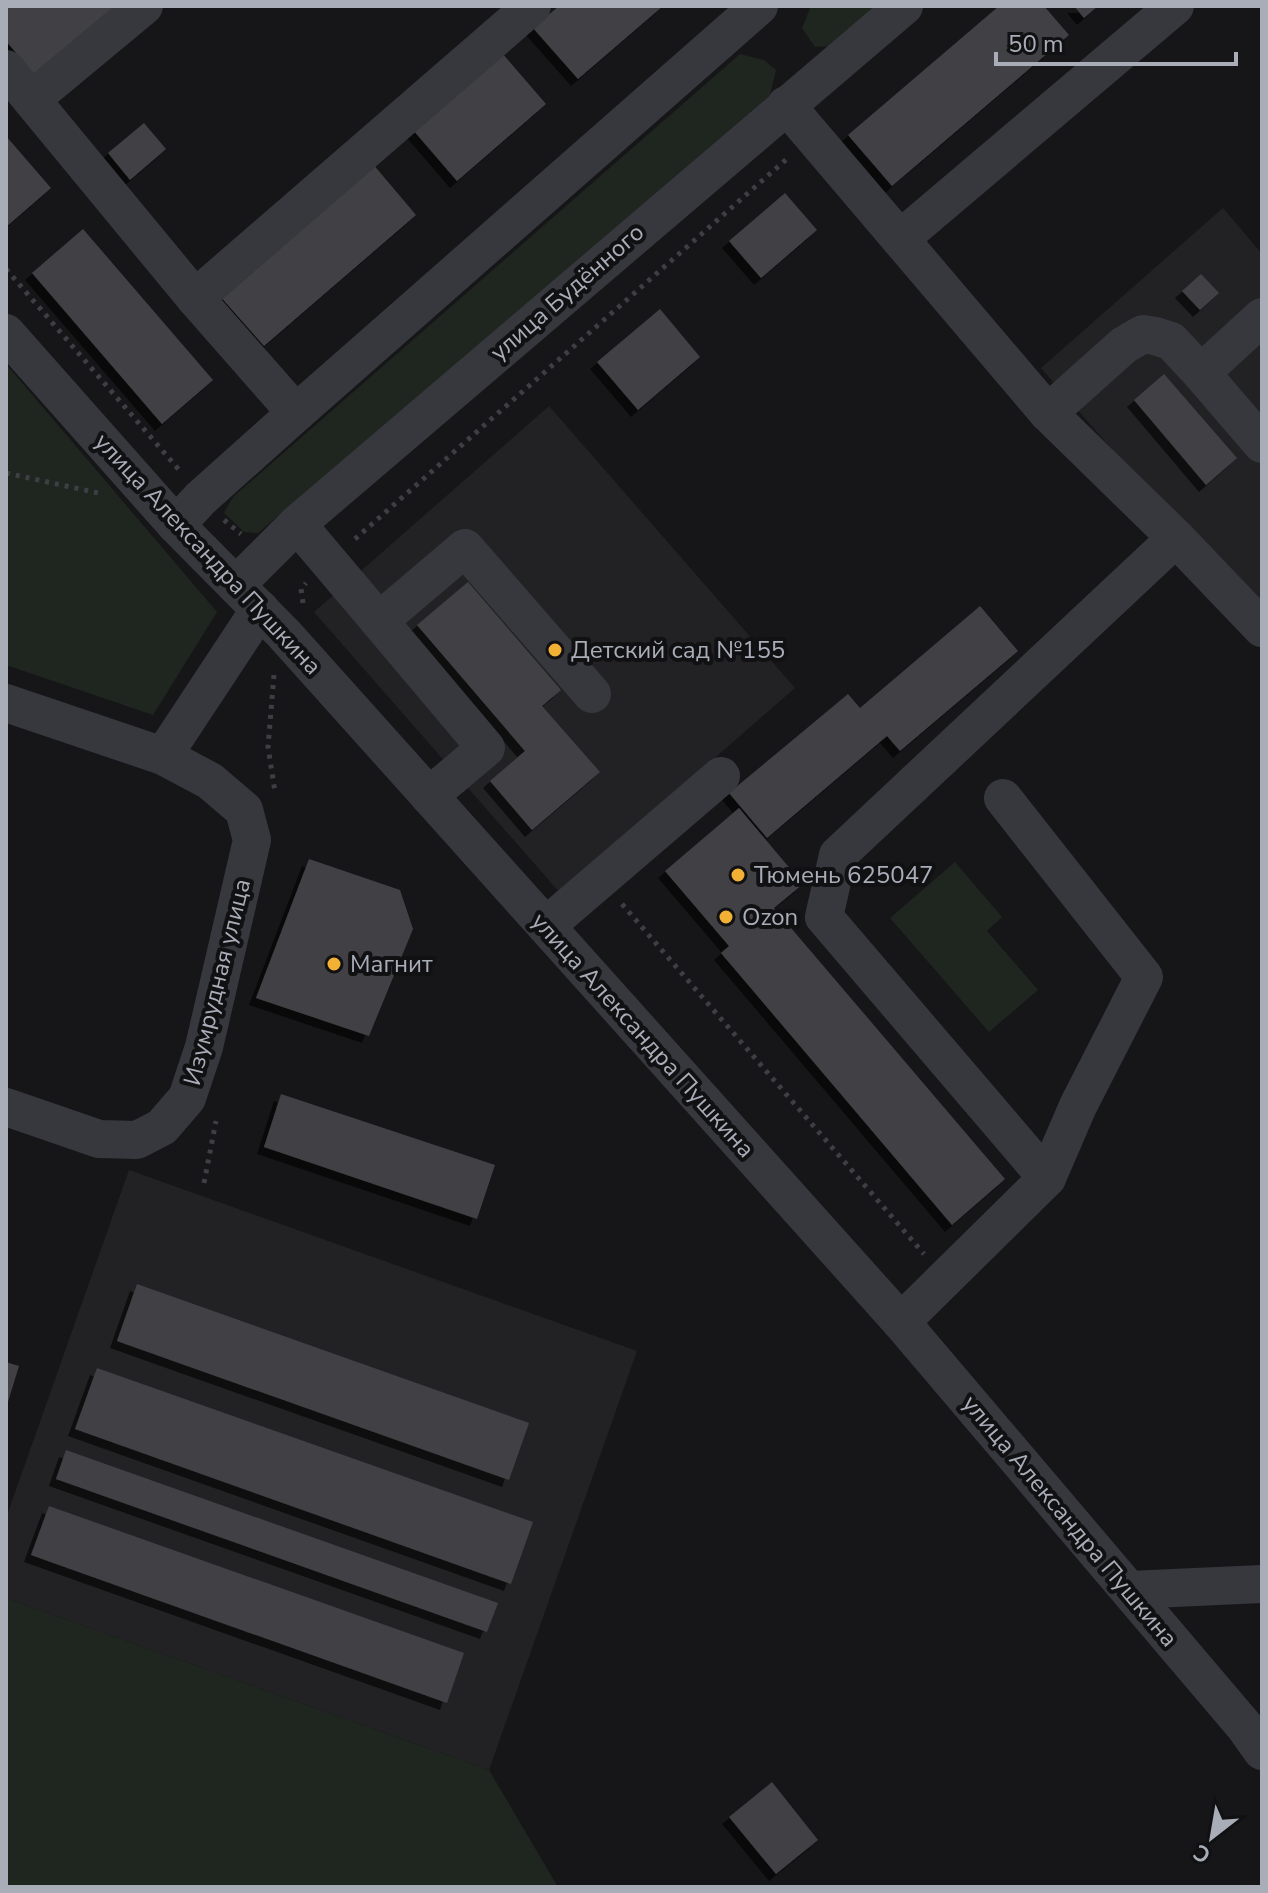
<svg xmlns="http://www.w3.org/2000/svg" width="1268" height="1893" viewBox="0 0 1268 1893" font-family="'Nunito Sans',sans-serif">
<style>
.built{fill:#222225}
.green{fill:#1e261f}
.building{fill:#404145;filter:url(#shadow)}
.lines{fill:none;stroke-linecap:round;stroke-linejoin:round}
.path{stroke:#3d3f44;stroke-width:5;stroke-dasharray:4 6;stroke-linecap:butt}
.minor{stroke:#37383d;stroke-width:38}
.poi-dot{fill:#f2b134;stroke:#111113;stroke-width:3}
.labels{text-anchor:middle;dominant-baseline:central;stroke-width:8;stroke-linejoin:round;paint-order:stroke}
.street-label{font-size:24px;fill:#a8adb8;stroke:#111113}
.poi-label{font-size:24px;fill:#a8adb8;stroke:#111113;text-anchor:start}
</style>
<defs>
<filter id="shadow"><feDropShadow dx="-7" dy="7" stdDeviation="0" flood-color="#0009"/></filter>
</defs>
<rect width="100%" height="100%" fill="#161618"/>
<g class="built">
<path d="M1223,208L1262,254V621L1041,368Z"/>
<path d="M549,406L795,688L560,893L314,612Z"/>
<path d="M129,1170L637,1351L489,1770L6,1598V1518Z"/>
</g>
<g class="green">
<path d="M811,6H878L834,46L815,47L802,28Z"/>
<path d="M740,54L764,60L776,70L770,95L258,533L244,532L224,513L233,497Z"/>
<path d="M6,364L217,612L153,715L6,665Z"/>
<path d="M955,862L1002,917L987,931L1038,990L989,1032L890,918Z"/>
<path d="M6,1598L489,1770L558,1887H6Z"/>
</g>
<g class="building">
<path d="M6,6H126L38,79L6,41Z"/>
<path d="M559,6H663L578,79L533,28Z"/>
<path d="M999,6H1044L1069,35L892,186L848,135Z"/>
<path d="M1074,6H1098L1084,18Z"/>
<path d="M502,53L546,104L457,181L413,130Z"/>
<path d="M144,123L166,149L130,180L108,153Z"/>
<path d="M6,136L51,188L6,227Z"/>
<path d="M372,163L416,215L264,346L219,295Z"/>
<path d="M785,193L817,230L761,278L729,241Z"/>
<path d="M83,229L213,380L162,424L32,273Z"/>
<path d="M1201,274L1219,293L1200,310L1182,291Z"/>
<path d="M660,309L700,357L638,410L597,362Z"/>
<path d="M1164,374L1237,458L1206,485L1134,400Z"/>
<path d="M468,582L561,690L542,706L600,772L532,830L490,781L525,751L417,625Z"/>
<path d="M980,606L1018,651L900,751L887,736L767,838L729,793L848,694L860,708Z"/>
<path d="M739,808L803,884L774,908L1005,1179L952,1225L721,953L729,946L665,871Z"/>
<path d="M309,859L400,890L413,929L369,1036L256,998Z"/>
<path d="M281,1094L495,1165L477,1219L264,1147Z"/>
<path d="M137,1284L529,1423L509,1480L117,1341Z"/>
<path d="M6,1362L19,1366L7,1405L6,1404Z"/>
<path d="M97,1368L533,1522L511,1584L75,1429Z"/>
<path d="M66,1450L498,1603L487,1632L56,1479Z"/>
<path d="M49,1506L464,1653L447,1703L31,1555Z"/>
<path d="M772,1782L818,1840L776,1874L729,1817Z"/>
</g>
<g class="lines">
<g class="path">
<path d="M6,269L180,471"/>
<path d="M6,473L103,494"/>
<path d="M224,520L241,534"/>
<path d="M355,539L789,157"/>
<path d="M303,603L301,589L306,583"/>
<path d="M274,675L268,747L275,792"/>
<path d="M622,904L924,1254"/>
<path d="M204,1183L216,1121"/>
</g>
<g class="minor">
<path d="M6,69L195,298L296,413"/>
<path d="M32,99L144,6"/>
<path d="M786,105L1048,413L1176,538L1262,628"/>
<path d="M900,239L1175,6"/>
<path d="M195,298L532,6"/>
<path d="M6,333L176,525L284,634L901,1322L1245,1727L1262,1751"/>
<path d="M1201,373L1262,317"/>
<path d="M1048,413L1124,345L1143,334L1155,336L1171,341L1201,373L1262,444"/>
<path d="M297,524L379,621"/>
<path d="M176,525L200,499L296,413L759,6"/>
<path d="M236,585L297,524L904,6"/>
<path d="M6,703L163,756L210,781L244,810L252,840L204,1047L187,1098L162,1127L137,1140L99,1139L6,1107"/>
<path d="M163,756L260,609"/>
<path d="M429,796L486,748L379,621L465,548L592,694"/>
<path d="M1003,798L1144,977L1078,1106L1047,1178"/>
<path d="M546,926L721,776"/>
<path d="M901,1322L1047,1178L824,917L838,855L1176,538"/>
<path d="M1129,1590L1262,1584"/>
</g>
</g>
<g class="poi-dot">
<circle cx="555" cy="650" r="8"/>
<circle cx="738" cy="875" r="8"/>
<circle cx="726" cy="917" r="8"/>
<circle cx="334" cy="964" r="8"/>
</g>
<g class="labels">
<g class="street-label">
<text transform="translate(567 292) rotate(-41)">улица Будённого</text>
<text transform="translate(208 554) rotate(47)">улица Александра Пушкина</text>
<text transform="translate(217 982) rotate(-76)">Изумрудная улица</text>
<text transform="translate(643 1035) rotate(48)">улица Александра Пушкина</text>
<text transform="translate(1070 1521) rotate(50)">улица Александра Пушкина</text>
</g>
<g class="poi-label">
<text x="571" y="650">Детский сад №155</text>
<text x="754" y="875">Тюмень 625047</text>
<text x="742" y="917">Ozon</text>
<text x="350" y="964">Магнит</text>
</g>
</g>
<rect width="1268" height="1893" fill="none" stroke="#a8adb8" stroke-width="16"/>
<g transform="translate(1212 1837) rotate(211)" stroke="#111113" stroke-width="6" paint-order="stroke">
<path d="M0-6L14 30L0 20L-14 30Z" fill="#a8adb8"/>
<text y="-12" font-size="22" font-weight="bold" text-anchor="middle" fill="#a8adb8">С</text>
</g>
<path d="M996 52v12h240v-12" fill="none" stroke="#a8adb8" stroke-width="4"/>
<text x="1008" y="52" font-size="24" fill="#a8adb8" stroke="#111113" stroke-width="6" paint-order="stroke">50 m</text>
</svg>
